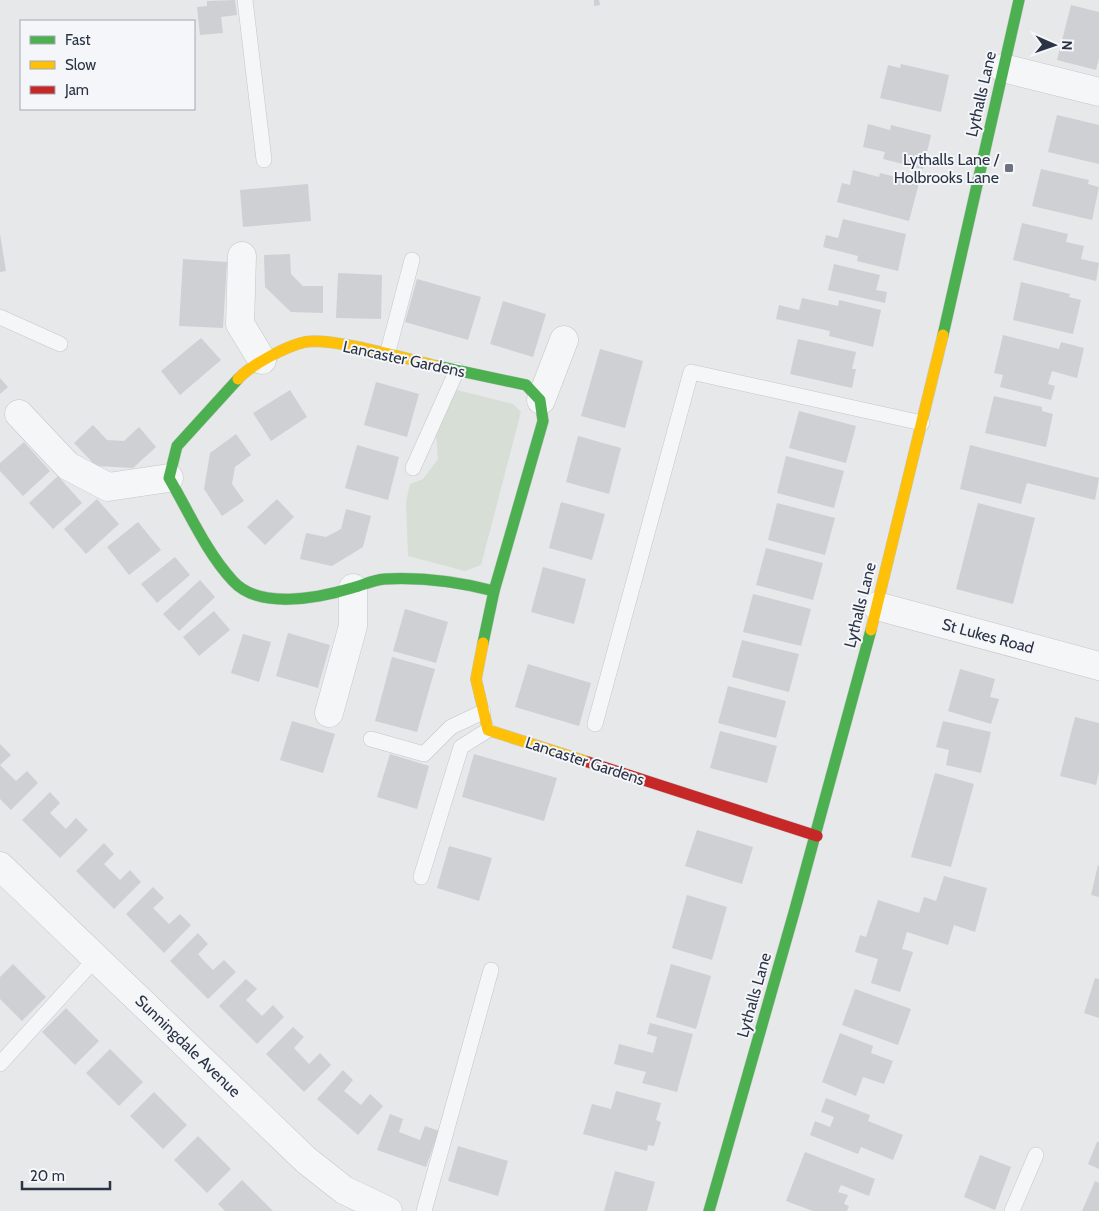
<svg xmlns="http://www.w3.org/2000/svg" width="1099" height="1211" viewBox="0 0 1099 1211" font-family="Cabin,sans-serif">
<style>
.green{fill:#d6ded6}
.building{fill:#ced0d3}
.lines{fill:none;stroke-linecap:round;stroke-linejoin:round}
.lane-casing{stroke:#c4c6c8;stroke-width:16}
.street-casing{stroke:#c4c6c8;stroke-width:29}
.fast-casing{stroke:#c4c6c8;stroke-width:12}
.slow-casing{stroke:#c4c6c8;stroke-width:12}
.jam-casing{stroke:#c4c6c8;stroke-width:12}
.lane{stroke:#f5f6f7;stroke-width:15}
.street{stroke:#f5f6f7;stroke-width:28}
.fast{stroke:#4caf50;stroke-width:11}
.slow{stroke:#ffc107;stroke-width:11}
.jam{stroke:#c62828;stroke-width:11}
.poi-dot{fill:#6c737f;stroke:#f4f6f9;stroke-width:2}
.labels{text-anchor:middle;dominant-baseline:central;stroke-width:4;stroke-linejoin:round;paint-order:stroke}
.street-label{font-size:16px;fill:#2b3445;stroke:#f4f6f9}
.poi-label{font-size:16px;fill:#2b3445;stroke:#f4f6f9;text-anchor:end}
</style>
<rect width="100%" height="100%" fill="#e6e8ea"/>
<path class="green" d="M457,390L513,404L521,412L481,565L465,571L408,556L406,502L410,484L423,479L438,459L436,434L446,410Z"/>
<g class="building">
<path d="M235,0L237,15L221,17L223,33L200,35L197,7L207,6V1Z"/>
<path d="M594,0H599L600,5L594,6Z"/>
<path d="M1071,5L1099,12V58L1096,70L1057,60Z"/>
<path d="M901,64L949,75L941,112L880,98L888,65L900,68Z"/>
<path d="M1057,115L1099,125V164L1048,152Z"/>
<path d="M868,124L890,130L891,125L931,135L923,169L883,159L885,152L863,147Z"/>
<path d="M1041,169L1089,180L1088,184L1099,187L1092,220L1032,206Z"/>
<path d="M853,170L879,177L880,173L919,183L909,221L837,202L842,183L850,185Z"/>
<path d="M308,184L311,221L243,227L240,190Z"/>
<path d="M843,219L906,234L898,271L857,261L858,256L823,247L826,235L838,238Z"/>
<path d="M1022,223L1068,234L1066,242L1084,246L1081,259L1099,263L1096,281L1013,260Z"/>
<path d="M0,234L6,271L0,272Z"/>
<path d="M290,254L291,274L303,286H323V313L291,312L265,287L264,255Z"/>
<path d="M183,259L227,262L223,328L179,326Z"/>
<path d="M834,264L880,275L876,290L887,292L885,303L828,290Z"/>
<path d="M338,273L382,275L381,319L336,318Z"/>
<path d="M417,279L481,297L468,340L405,322Z"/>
<path d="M1021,282L1070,294L1069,297L1081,300L1073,334L1013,320Z"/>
<path d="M802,298L838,306L839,300L881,310L873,347L829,336L830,331L776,319L779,305L799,310Z"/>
<path d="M503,301L546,314L533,357L490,344Z"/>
<path d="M1003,335L1059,349L1061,342L1084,348L1077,378L1052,371L1048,384L1055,386L1051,400L1000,387L1003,375L994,373Z"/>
<path d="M201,338L221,360L180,395L161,371Z"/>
<path d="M798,339L856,352L852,369H856L852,388L790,374Z"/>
<path d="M600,349L643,361L625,428L581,416Z"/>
<path d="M0,378L8,387L0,394Z"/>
<path d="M376,382L419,394L407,437L364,425Z"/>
<path d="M290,390L307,417L271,441L253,413Z"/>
<path d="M994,396L1042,407V411L1053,414L1046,447L985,433Z"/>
<path d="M799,411L856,426L846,463L789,448Z"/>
<path d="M93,425L107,440L124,441L139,427L156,447L133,468L96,466L74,443Z"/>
<path d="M236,434L251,455L235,467L232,484L244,501L222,516L204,489L210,453Z"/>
<path d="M578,436L621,448L609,494L566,482Z"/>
<path d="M24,442L50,471L23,496L0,471V463Z"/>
<path d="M357,445L399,457L388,500L345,488Z"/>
<path d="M970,445L1099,478L1095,500L1027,483L1021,504L960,489Z"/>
<path d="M786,456L844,471L834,508L777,493Z"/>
<path d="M58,476L82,503L53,529L29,503Z"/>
<path d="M97,499L119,524L86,554L64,529Z"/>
<path d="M277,499L294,517L265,545L247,527Z"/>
<path d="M561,502L605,514L592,560L549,548Z"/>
<path d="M777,503L835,518L825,555L768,540Z"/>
<path d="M978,503L1035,518L1013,604L956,589Z"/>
<path d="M346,509L371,516L363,547L332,566L300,559L306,533L326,537L341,529Z"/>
<path d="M138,522L161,550L129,575L107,547Z"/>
<path d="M766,548L823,563L813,600L756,585Z"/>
<path d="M175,557L190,575L157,603L141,584Z"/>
<path d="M543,567L586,579L574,624L531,612Z"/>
<path d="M200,580L215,597L179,631L163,614Z"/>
<path d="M753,594L811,609L801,646L743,632Z"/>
<path d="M405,609L448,622L436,663L393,651Z"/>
<path d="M214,611L230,630L199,656L183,637Z"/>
<path d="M288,633L330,645L318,688L276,676Z"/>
<path d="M243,634L271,642L259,682L231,673Z"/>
<path d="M742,640L799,654L789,692L732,677Z"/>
<path d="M392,657L435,669L417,732L375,721Z"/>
<path d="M528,664L591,683L579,726L515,707Z"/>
<path d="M960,669L995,679L990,697L999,699L991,724L948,711Z"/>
<path d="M728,686L786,701L776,738L718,723Z"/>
<path d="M1075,717L1099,723V772L1096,785L1060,776Z"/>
<path d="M292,721L335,734L323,773L280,760Z"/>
<path d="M943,721L991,732L981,773L946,765L949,750L936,747Z"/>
<path d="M720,731L777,746L767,783L710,768Z"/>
<path d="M0,744L11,755L0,765L16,781L27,771L38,783L11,810L0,799Z"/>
<path d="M390,754L429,766L417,809L377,797Z"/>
<path d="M474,754L557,778L544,821L462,797Z"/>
<path d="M935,773L974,784L951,867L911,857Z"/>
<path d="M50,792L60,803L50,813L66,829L76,818L88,830L60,858L22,820Z"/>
<path d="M697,830L753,847L742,884L685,866Z"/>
<path d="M104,843L114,854L104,864L120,880L130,870L141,882L114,909L76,871Z"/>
<path d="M449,846L492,858L479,901L437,888Z"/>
<path d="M1098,865H1099V897L1091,895Z"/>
<path d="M944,876L987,888L975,932L954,925L948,945L907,932L902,949L913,952L900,992L871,983L878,959L855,952L860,935L866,937L878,900L919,913L924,897L936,901Z"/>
<path d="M153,887L164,898L153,908L169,924L180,914L191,925L164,953L126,914Z"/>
<path d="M687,895L727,907L712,960L672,948Z"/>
<path d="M198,933L208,944L198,954L206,963L213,970L224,960L236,972L208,999L170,961Z"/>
<path d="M13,964L46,997L22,1021L0,999V977Z"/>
<path d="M671,964L711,976L696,1029L656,1017Z"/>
<path d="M1095,978L1099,979V1018L1084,1013Z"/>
<path d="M246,979L257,989L246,1000L262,1016L273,1005L284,1017L257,1044L219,1006Z"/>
<path d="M855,989L911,1009L898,1045L842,1025Z"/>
<path d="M66,1008L99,1041L75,1065L42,1032Z"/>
<path d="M650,1023L693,1034L677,1092L642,1083L646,1072L614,1064L619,1044L653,1053L657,1037L647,1034Z"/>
<path d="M293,1027L304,1037L294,1048L309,1064L320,1053L331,1065L304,1092L266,1054Z"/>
<path d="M840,1033L873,1046L871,1053L893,1061L884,1084L863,1077L856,1096L822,1082Z"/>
<path d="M110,1049L143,1082L119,1106L86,1073Z"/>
<path d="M343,1070L353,1080L344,1091L361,1105L370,1094L383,1106L358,1135L317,1099Z"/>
<path d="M616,1091L661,1103L656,1120L661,1122L654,1146L648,1145L647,1151L583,1134L592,1104L611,1109Z"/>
<path d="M154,1092L187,1125L163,1149L130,1116Z"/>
<path d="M826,1098L870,1115L868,1121L903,1135L893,1160L861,1147L858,1154L810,1135L815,1121L830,1127L834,1117L821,1112Z"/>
<path d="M390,1114L403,1119L399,1132L420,1140L425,1126L439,1131L426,1167L377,1150Z"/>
<path d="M198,1136L231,1169L207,1193L174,1160Z"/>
<path d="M1097,1142H1099V1169L1088,1164Z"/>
<path d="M458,1146L508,1161L498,1196L448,1181Z"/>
<path d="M805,1152L875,1179L869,1196L841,1185L838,1192L848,1195L844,1204L849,1206L847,1211H813L786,1201Z"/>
<path d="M980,1155L1011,1167L995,1210L964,1197Z"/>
<path d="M615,1171L655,1182L647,1211H604Z"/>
<path d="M242,1180L273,1211H225L218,1204Z"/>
<path d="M1095,1181L1099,1183V1211H1082Z"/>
</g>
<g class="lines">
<defs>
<g id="lane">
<path d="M245,0L264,160"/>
<path d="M0,317L60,344"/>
<path d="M387,355L412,260"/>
<path d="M413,468L457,370"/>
<path d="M595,724L691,372L922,423"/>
<path d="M371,739L424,754L451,727L483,712"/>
<path d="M421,877L461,747L488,730"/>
<path d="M0,1064L96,958"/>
<path d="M424,1211L491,970"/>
<path d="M1012,1211L1036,1155"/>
</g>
<g id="street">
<path d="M1003,68L1099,92"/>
<path d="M242,256L240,324L262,360"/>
<path d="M541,400L564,340"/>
<path d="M19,414L68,466L108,487L169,478"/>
<path d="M877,606L1099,666"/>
<path d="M329,713L353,626V588"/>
<path d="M0,866L306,1160L344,1190L388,1211"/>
</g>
<g id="fast">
<path d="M943,335L1019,0"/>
<path d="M437,366L526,385L540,400L543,421L494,591L483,643"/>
<path d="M238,379L177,446L169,478C189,512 206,552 233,581C259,610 319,598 352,588C364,585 372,580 385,579C422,577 459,582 494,591"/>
<path d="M709,1211L795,909L871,630"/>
</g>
<g id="slow">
<path d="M238,379C251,365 286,346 305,342C331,337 407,359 437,366"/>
<path d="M871,630L943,335"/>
<path d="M483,643L476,679L488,730L588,762"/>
</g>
<path id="jam" d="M588,762L817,836"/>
</defs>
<use href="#lane" class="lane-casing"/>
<use href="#street" class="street-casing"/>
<use href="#fast" class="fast-casing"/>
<use href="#slow" class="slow-casing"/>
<use href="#jam" class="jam-casing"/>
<use href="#lane" class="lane"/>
<use href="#street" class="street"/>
<use href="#fast" class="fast"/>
<use href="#slow" class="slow"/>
<use href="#jam" class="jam"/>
</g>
<rect class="poi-dot" x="1004" y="163" width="10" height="10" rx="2.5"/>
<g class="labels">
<g class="street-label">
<text transform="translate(981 94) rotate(-77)">Lythalls Lane</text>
<text transform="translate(404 359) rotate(12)">Lancaster Gardens</text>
<text transform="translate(860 605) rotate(-76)">Lythalls Lane</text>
<text transform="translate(988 636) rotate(15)">St Lukes Road</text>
<text transform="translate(585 761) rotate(18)">Lancaster Gardens</text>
<text transform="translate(754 995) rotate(-74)">Lythalls Lane</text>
<text transform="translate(188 1046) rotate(44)">Sunningdale Avenue</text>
</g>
<g class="poi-label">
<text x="999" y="159">Lythalls Lane /<tspan x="999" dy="18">Holbrooks Lane</tspan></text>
</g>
</g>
<rect x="20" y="20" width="175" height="90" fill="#f4f6f9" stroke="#a4a8b1"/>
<rect x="30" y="36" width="25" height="8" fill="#4caf50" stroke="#a4a8b1"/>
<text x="65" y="45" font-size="15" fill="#2b3445">Fast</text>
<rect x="30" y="61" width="25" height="8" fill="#ffc107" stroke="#a4a8b1"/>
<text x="65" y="70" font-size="15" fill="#2b3445">Slow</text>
<rect x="30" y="86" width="25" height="8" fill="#c62828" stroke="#a4a8b1"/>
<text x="65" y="95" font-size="15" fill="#2b3445">Jam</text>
<g transform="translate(1054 45) rotate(92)" stroke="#f4f6f9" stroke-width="4" paint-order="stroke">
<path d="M0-4L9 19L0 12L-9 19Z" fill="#2b3445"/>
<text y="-8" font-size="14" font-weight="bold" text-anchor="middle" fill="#2b3445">N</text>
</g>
<path d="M22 1181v8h88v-8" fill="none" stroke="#2b3445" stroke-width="2.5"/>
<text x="30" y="1181" font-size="15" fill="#2b3445" stroke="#f4f6f9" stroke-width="4" paint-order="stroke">20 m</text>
</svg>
